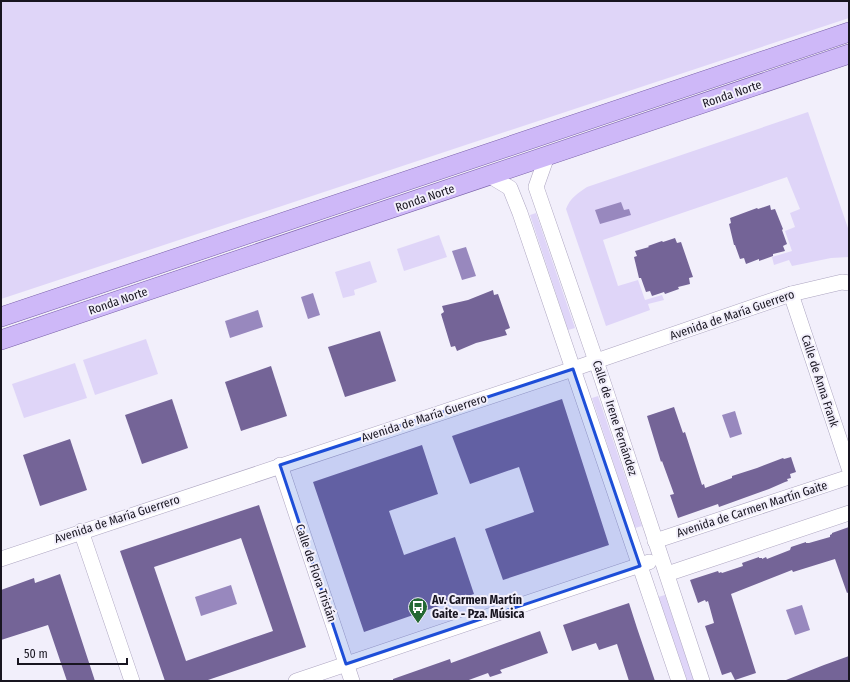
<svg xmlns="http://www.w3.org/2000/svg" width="850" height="682" viewBox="0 0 850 682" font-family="'Fira Sans Condensed',sans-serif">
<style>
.green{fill:#dfd5f8}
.water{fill:#9888be}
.building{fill:#746497;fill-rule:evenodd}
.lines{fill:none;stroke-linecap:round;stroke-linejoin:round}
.minor-casing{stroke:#ada5c1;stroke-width:16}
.major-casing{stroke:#7960a9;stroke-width:20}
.minor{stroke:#fff;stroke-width:15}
.major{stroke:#ceb8f8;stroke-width:19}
.marked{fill:#1d4ed8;fill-opacity:0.2;stroke:#1d4ed8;stroke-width:3;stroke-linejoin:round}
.labels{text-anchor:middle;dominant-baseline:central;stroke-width:4;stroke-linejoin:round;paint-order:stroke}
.street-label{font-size:12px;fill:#181520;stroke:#f2effb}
.poi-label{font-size:12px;font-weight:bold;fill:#181520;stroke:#f2effb;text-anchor:start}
</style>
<rect width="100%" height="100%" fill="#f2effb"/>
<g class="green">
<path d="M1,1H849V18L1,299Z"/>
<path d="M808,112L849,231V257L831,258L792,266L789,260L774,265L772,257L792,251L785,231L795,227L790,213L800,209L787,177L603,240L618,286L638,280L645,300L662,295L664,300L648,304L650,310L606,326L566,209C570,198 578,193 587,187Z"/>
<path d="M536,213L575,328L568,330L530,215Z"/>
<path d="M439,235L447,257L404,271L397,249Z"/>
<path d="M370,261L377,282L354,290L355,295L343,298L335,272Z"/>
<path d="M146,339L158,374L95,395L83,360Z"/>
<path d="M75,363L87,398L24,418L12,384Z"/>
<path d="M598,396L642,526L635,528L592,398Z"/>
<path d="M665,595L694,681H687L658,597Z"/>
</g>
<g class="water">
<path d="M621,202L624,210L629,209L631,215L600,224L595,210Z"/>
<path d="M466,247L476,276L462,280L452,251Z"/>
<path d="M313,293L320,315L308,319L301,297Z"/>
<path d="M258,310L263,327L230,338L225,321Z"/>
<path d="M735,411L742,434L730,438L722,415Z"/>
<path d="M231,585L237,604L201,616L195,597Z"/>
<path d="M802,605L810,630L795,635L786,610Z"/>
</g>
<g class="building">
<path d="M770,205L771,210L775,209L783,229L782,230L787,244L783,246L785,251L773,254V256L759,261V259L746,264L744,258L740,259L735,245H734L729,224L731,223L730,218L757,208L758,209Z"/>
<path d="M675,238L677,243L681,242L693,277L689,278L690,284L678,287L679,289L665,294L664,292L652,296L650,291L646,292L641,278H639L634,257L637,256L635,251L649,247L648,246L662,241L663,242Z"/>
<path d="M493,290L494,295L498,294L510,328L505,330L507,335L476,343L457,351L455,346L451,347L441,314L444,312L442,306L468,300Z"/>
<path d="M380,331L396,381L345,397L328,347Z"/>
<path d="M271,366L287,416L241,431L225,382Z"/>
<path d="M172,399L188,448L142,464L125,415Z"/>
<path d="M562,399L609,545L503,580L485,529L534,512L519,467L470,484L452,436Z"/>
<path d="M674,407L683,433L685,432L702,485L704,484L705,488L732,478V476L757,468L783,458L784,459L791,457L796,472L790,474L791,478L787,479L788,481L785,482L769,489L719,507L718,504L678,518L670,495L674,494L662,461L661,462L647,416Z"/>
<path d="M70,439L87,490L40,506L23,455Z"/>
<path d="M422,445L438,494L389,511L404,555L455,537L474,594L364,632L313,482Z"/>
<path d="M259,505L306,647L205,681H165L120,551ZM241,538L273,631L186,661L154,567Z"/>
<path d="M849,527V592L847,593L835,559L793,572L792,570L731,594L756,673L735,680L731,672L722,675L705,626L714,623L708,601L706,602L705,600L698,603L690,580L718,571L719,573L721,572L722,573L743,566L742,563L759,557V558H762V559L766,557L767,559L790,550L791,547L806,542V543H809L830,537V535L832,534V533Z"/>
<path d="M60,574L95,681H67L48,625L1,640V590L34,578L35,583Z"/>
<path d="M629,603L637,628L655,681H629L617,644L599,650L596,643L572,651L563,625Z"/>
<path d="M540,631L548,653L500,670L502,673L490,677L488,673L466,681H393V679L450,659L451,663Z"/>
<path d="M849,656V681H786V680L824,665Z"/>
</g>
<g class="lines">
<defs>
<g id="minor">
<path d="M547,156L536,187L596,361L702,681"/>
<path d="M490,176L510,188L520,213L679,681"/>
<path d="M791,294L849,468"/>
<path d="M280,465L352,681"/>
<path d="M81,531L132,681"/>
<path d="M655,541L849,477"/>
<path d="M1,559L573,369L791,294L842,282L849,283"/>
<path d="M667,574L849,513"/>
<path d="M296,681L649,562"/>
</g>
<g id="major">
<path d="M1,317L849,32"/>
<path d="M1,340L849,54"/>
</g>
</defs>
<use href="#minor" class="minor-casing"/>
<use href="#major" class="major-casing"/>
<use href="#minor" class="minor"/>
<use href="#major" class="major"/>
</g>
<path class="marked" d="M573,369L640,566L346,664L280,465Z"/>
<defs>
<symbol id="bus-pin" viewBox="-11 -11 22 30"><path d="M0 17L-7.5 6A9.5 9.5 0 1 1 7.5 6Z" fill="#246934" stroke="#f2effb"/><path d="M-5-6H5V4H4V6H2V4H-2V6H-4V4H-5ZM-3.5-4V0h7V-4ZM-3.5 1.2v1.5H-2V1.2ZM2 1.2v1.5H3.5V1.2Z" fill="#fff"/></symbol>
</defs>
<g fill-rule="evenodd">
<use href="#bus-pin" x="407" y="596" width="22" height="30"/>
</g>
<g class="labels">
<g class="street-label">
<text transform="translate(732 94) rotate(-19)">Ronda Norte</text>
<text transform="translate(425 198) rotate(-19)">Ronda Norte</text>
<text transform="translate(118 301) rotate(-19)">Ronda Norte</text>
<text transform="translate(732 315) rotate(-19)">Avenida de María Guerrero</text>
<text transform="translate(820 381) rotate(72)">Calle de Anna Frank</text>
<text transform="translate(424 418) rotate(-18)">Avenida de María Guerrero</text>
<text transform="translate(615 418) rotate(72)">Calle de Irene Fernández</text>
<text transform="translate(752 509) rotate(-18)">Avenida de Carmen Martín Gaite</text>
<text transform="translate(117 519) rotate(-18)">Avenida de María Guerrero</text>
<text transform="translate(316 573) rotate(71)">Calle de Flora Tristán</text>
</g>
<g class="poi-label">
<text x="432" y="600">Av. Carmen Martín<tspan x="432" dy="14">Gaite - Pza. Música</tspan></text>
</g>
</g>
<rect width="850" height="682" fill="none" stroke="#181520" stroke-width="4"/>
<path d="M18 658v6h109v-6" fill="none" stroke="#181520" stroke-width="2"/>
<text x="24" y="658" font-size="12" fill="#181520" stroke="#f2effb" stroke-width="3" paint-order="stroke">50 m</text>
</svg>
